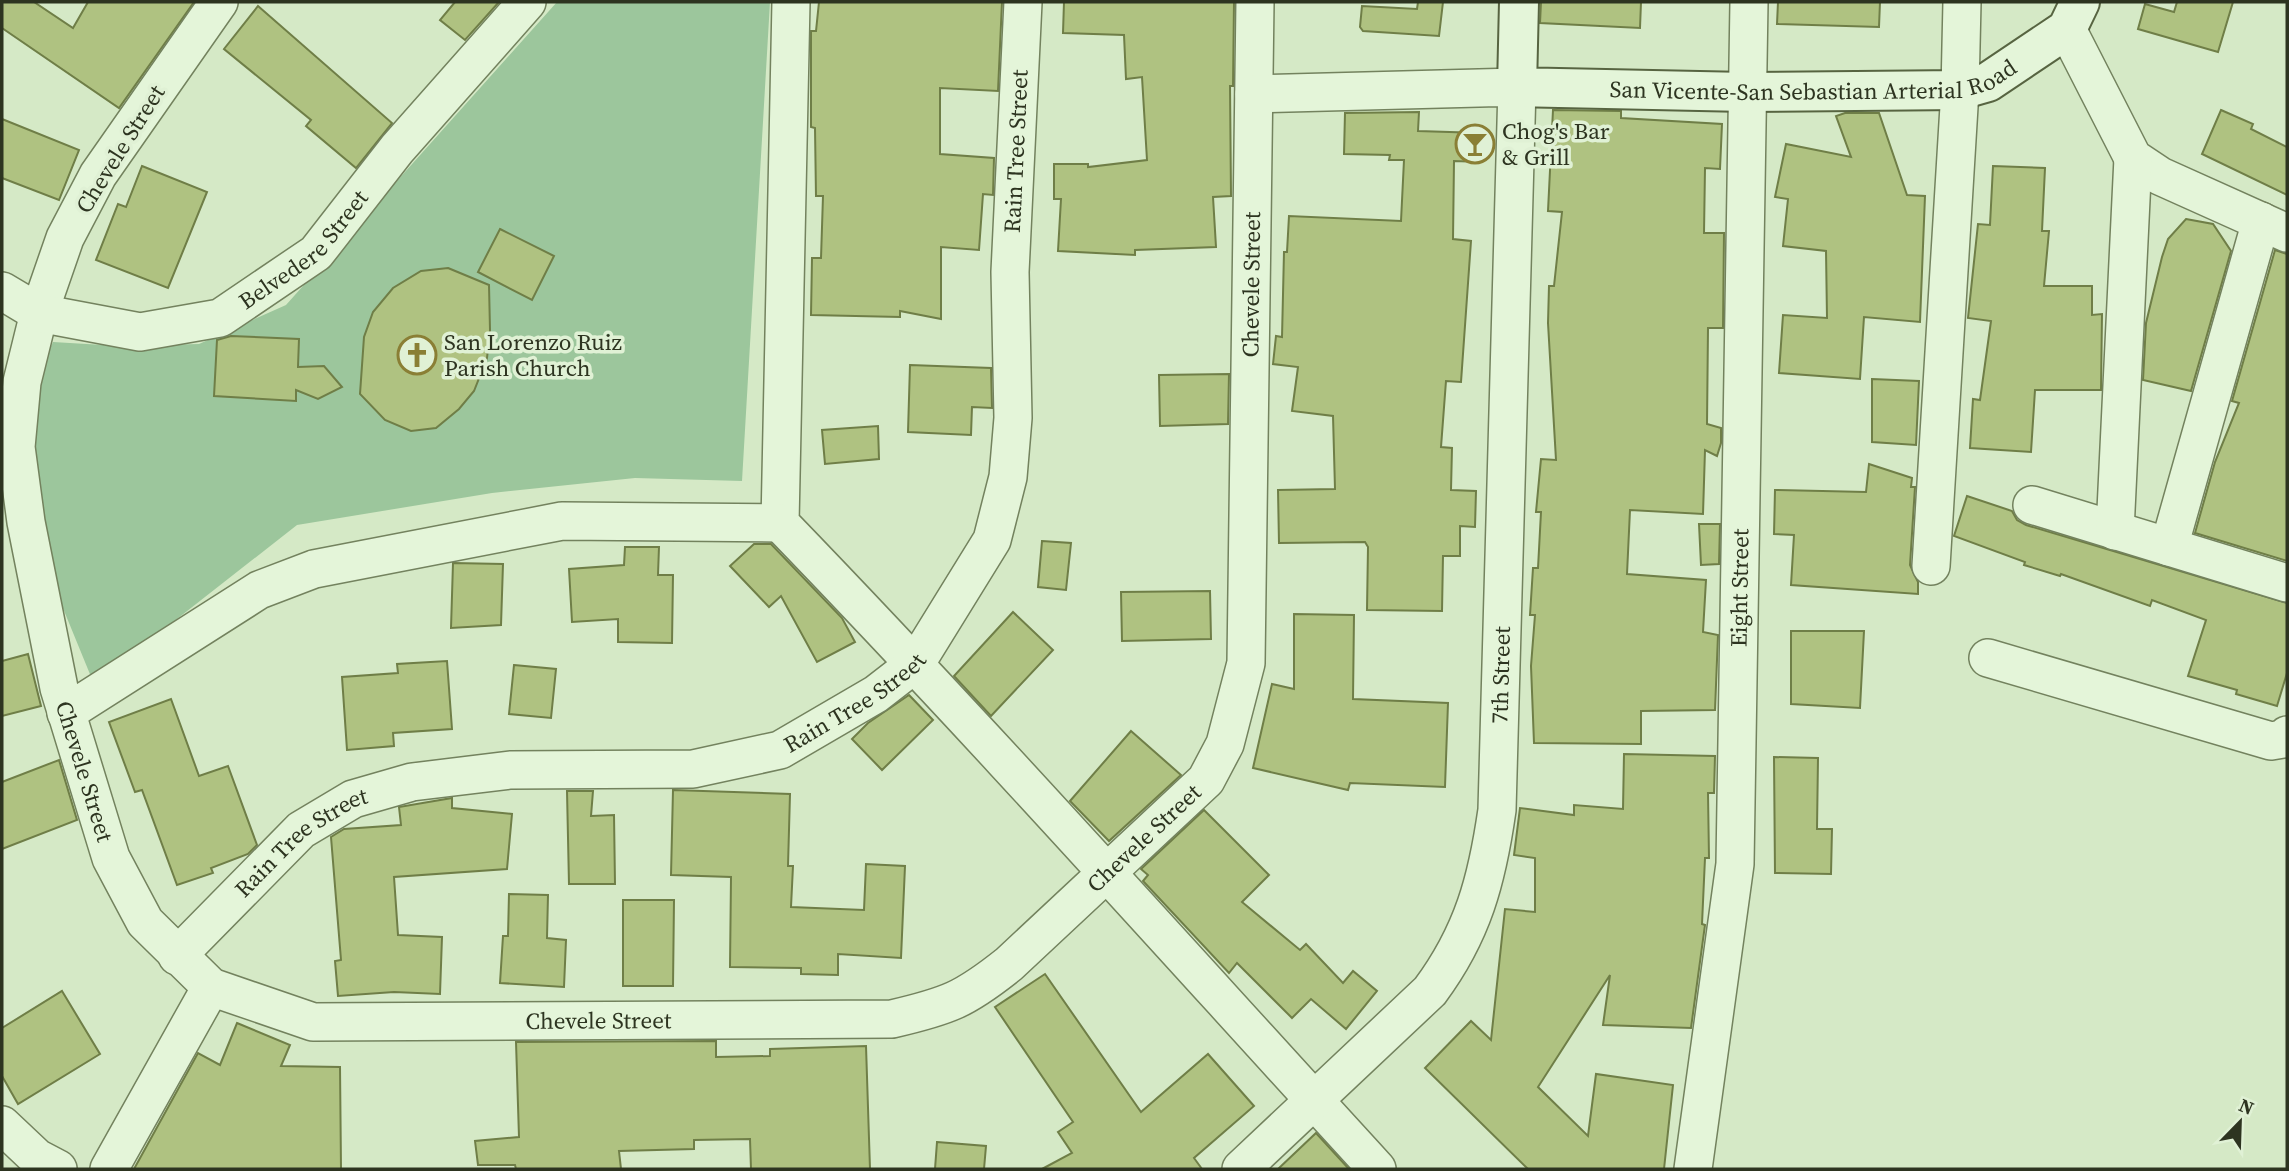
<svg xmlns="http://www.w3.org/2000/svg" width="2289" height="1171" viewBox="0 0 2289 1171" font-family="'Source Serif 4',serif">
<style>
.green{fill:#9cc69c}
.building{fill:#afc281;stroke:#6f7e47;stroke-width:2}
.lines{fill:none;stroke-linecap:round;stroke-linejoin:round}
.street-casing{stroke:#73825e;stroke-width:40}
.secondary-casing{stroke:#576441;stroke-width:42}
.street{stroke:#e4f5d9;stroke-width:37}
.secondary{stroke:#e4f5d9;stroke-width:38}
.labels{text-anchor:middle;dominant-baseline:central;stroke-width:7;stroke-linejoin:round;paint-order:stroke}
.street-label{font-size:23px;fill:#2d3420;stroke:#e0f1d5}
.poi-label{font-size:23px;fill:#2d3420;stroke:#e0f1d5;text-anchor:start}
</style>
<rect width="100%" height="100%" fill="#d5e9c6"/>
<path class="green" d="M557,2H770L742,481L635,478L492,493L297,525L94,684L24,513L29,393L53,342L120,346L199,344L286,305Z"/>
<g class="building">
<path d="M2,2H34L73,28L88,2H194L119,108L2,28Z"/>
<path d="M455,2H499L465,40L440,20Z"/>
<path d="M819,2H1002L998,91L940,88V154L994,158L993,195L983,194L979,250L941,247V319L900,311V317L811,315L812,258H821L823,196H816L815,128L811,127V31H816Z"/>
<path d="M1064,2H1234L1233,86H1230L1231,196L1213,197L1216,247L1135,250V255L1058,251L1061,199H1054V164H1088V167L1147,160L1142,77L1126,79L1124,35L1063,33Z"/>
<path d="M1418,2H1443L1439,36L1363,31L1360,27L1362,6L1417,9Z"/>
<path d="M1541,2H1641L1640,28L1540,23Z"/>
<path d="M1778,2H1880L1879,27L1777,24Z"/>
<path d="M2177,2H2233L2218,52L2138,29L2145,4L2174,12Z"/>
<path d="M258,6L392,123L356,168L306,126L311,120L224,49Z"/>
<path d="M1553,110L1621,111V118L1722,124L1720,169L1705,168L1704,233H1724L1723,328H1708L1707,424L1721,428V443L1717,456L1705,450L1703,514L1630,510L1627,574L1706,580L1703,632L1718,635L1715,710L1641,711V744L1534,743L1531,666L1535,615H1530L1533,568H1538L1541,512H1536L1541,459L1556,460L1548,323L1549,286H1554L1562,212L1548,211Z"/>
<path d="M2221,110L2253,124L2251,129L2287,147V195L2202,154Z"/>
<path d="M1419,112L1418,131L1481,133V162L1454,161L1453,239L1471,241L1461,382L1446,381L1441,447L1452,448L1451,490L1476,491L1475,527L1460,526V556H1443L1442,611L1367,610L1368,547L1365,542L1279,543L1278,490L1335,489L1333,416L1292,411L1298,367L1273,364L1276,336L1282,337L1284,252H1287L1289,216L1401,221L1404,160H1389L1390,155L1344,154L1345,113Z"/>
<path d="M1845,113H1879L1907,195L1925,196L1920,322L1864,317L1860,379L1779,373L1783,315L1827,318L1826,251L1783,246L1788,199L1775,197L1786,144L1851,157L1836,116Z"/>
<path d="M2,119L79,150L59,200L2,178Z"/>
<path d="M142,166L207,192L168,288L96,260L118,204L126,207Z"/>
<path d="M1993,166L2045,168L2042,231H2049L2044,286H2092V315L2102,314L2101,390H2035L2031,452L1970,448L1973,399L1980,400L1991,321L1968,318L1978,224L1990,225Z"/>
<path d="M2186,219L2213,224L2231,251L2191,391L2143,380L2146,323L2162,257L2168,239Z"/>
<path d="M500,229L554,256L532,300L478,272Z"/>
<path d="M2275,250L2287,254V561L2195,533L2215,462L2239,403L2232,401Z"/>
<path d="M448,268L489,285L490,330L487,358L474,391L459,409L436,428L411,431L385,420L360,394L364,337L373,312L393,288L421,271Z"/>
<path d="M231,336L299,339L298,367L324,366L342,387L318,399L296,390V401L214,396L217,340Z"/>
<path d="M910,365L991,368L992,408L972,407L971,435L908,432Z"/>
<path d="M1229,374L1228,424L1160,426L1159,375Z"/>
<path d="M1872,379L1919,381L1916,445L1872,442Z"/>
<path d="M878,426L879,459L825,464L822,430Z"/>
<path d="M1869,464L1912,478L1911,487H1915L1910,565L1918,582V594L1791,585L1794,535L1774,534L1775,490L1866,492Z"/>
<path d="M1967,496L2012,511L2017,520L2026,525L2287,603V673L2277,706L2236,694L2237,690L2188,676L2206,620L2152,600L2150,606L2061,574L2060,576L2024,565L2025,562L1954,536Z"/>
<path d="M1699,524H1720L1719,564L1701,565Z"/>
<path d="M1042,541L1071,543L1066,590L1038,587Z"/>
<path d="M754,544H771L842,618L855,642L817,662L781,596L769,607L730,566Z"/>
<path d="M625,547H659L658,575H673L672,643L618,642V619L572,622L569,569L624,565Z"/>
<path d="M453,563L503,564L501,625L451,628Z"/>
<path d="M1210,591L1211,639L1122,641L1121,592Z"/>
<path d="M1013,612L1053,650L991,716L954,676Z"/>
<path d="M1294,614L1354,615L1353,699L1448,703L1445,787L1350,783L1348,790L1253,768L1272,684L1294,689Z"/>
<path d="M1791,631H1864L1860,708L1791,704Z"/>
<path d="M28,654L41,706L2,716V661Z"/>
<path d="M447,661L452,729L393,733L394,746L347,750L342,677L398,673L397,664Z"/>
<path d="M514,665L556,669L551,718L509,714Z"/>
<path d="M909,695L933,720L882,770L852,739L868,723Z"/>
<path d="M171,699L199,776L228,766L257,845L248,854L211,868L213,873L177,885L142,790L135,792L109,722Z"/>
<path d="M1131,731L1181,775L1109,841L1070,801Z"/>
<path d="M1624,754L1715,756L1714,793H1708L1709,858H1705L1702,924L1705,925L1691,1028L1603,1025L1610,975L1538,1087L1588,1136L1596,1074L1673,1085L1664,1169H1528L1425,1068L1471,1021L1491,1040L1505,909L1535,912V858L1514,855L1520,808L1574,815V805L1623,809Z"/>
<path d="M1774,757L1818,758L1817,829H1832L1831,874L1775,873Z"/>
<path d="M59,760L77,820L2,849V782Z"/>
<path d="M673,790L790,794L788,866H793L791,907L864,910L866,864L905,866L901,958L838,954V975L801,974V968L730,967L731,877L671,875Z"/>
<path d="M567,791H593L591,816L614,815L615,884H569Z"/>
<path d="M452,798V808L512,814L507,869L394,877L398,935L442,937L440,994L394,992L338,996L335,961L341,960L331,837L344,829L401,825L399,807Z"/>
<path d="M1204,810L1269,875L1242,902L1300,950L1306,944L1343,983L1353,971L1377,991L1346,1029L1311,999L1292,1018L1237,963L1229,973L1143,881L1148,875L1141,869Z"/>
<path d="M509,894L548,895L547,938L566,940L564,987L500,983L503,936H508Z"/>
<path d="M623,900H674L673,986H623Z"/>
<path d="M1045,974L1141,1112L1208,1054L1254,1106L1194,1158L1202,1169H1042L1072,1153L1058,1132L1073,1122L995,1007Z"/>
<path d="M62,991L100,1054L18,1104L2,1076V1028Z"/>
<path d="M237,1023L290,1045L281,1066L340,1067L341,1169H134L198,1053L220,1065Z"/>
<path d="M716,1041V1057L770,1056V1049L866,1046L870,1169H751L750,1139L694,1140V1149L619,1151L621,1169H516L515,1165H478L475,1141L519,1137L516,1042Z"/>
<path d="M1316,1133L1349,1169H1278Z"/>
<path d="M937,1142L986,1146L984,1169H935Z"/>
</g>
<g class="lines">
<defs>
<g id="street">
<path id="s1" d="M219,2L98,175L65,238L39,313L22,382L16,447L26,522L59,688L111,858L145,922L211,987L313,1022L892,1019C948,1006 964,1000 1009,964L1206,780L1225,744L1246,663L1255,2"/>
<path d="M791,2L780,523C984,734 1179,953 1377,1169"/>
<path d="M2067,29L2133,158L2160,176L2287,233"/>
<path id="s2" d="M2,291L39,313L140,332L220,318L316,253L397,149L527,2"/>
<path d="M2032,505L2287,583"/>
<path d="M2115,531L2133,158"/>
<path d="M2169,547L2261,221"/>
<path d="M1931,566L1960,90L1962,2"/>
<path d="M1988,658L2271,741L2283,739L2287,735"/>
<path d="M66,713L259,590L314,569L562,521L780,523"/>
<path id="s3" d="M177,956L301,830L353,799L412,782L510,770L693,769L780,750L876,694L916,663L992,540L1008,477L1013,418L1010,272L1023,2"/>
<path d="M2,1125L37,1158L58,1169"/>
<path d="M109,1169L211,987"/>
<path id="s4" d="M1241,1169L1430,991C1473,933 1487,880 1497,810L1517,87L1254,94"/>
<path id="s5" d="M1693,1169L1735,864L1749,2"/>
</g>
<g id="secondary">
<path id="s6" d="M1519,2L1517,87L1746,92L1960,90L1988,82L2067,29L2080,2"/>
</g>
</defs>
<use href="#street" class="street-casing"/>
<use href="#secondary" class="secondary-casing"/>
<use href="#street" class="street"/>
<use href="#secondary" class="secondary"/>
</g>
<defs>
<symbol id="bar-ring" viewBox="-11 -11 22 22"><circle r="9.5" fill="#e0f1d5" stroke="#8a7f35" stroke-width="1.5"/><path d="M-6-5H6L.8 .8V4.5H3.5V6h-7V4.5H-.8V.8Z" fill="#8a7f35"/></symbol>
<symbol id="church-ring" viewBox="-11 -11 22 22"><circle r="9.5" fill="#e0f1d5" stroke="#8a7f35" stroke-width="1.5"/><path d="M-1.2-6h2.4v3.5h3.3v2.4h-3.3V6h-2.4V-.1h-3.3v-2.4h3.3Z" fill="#8a7f35"/></symbol>
</defs>
<g fill-rule="evenodd">
<use href="#bar-ring" x="1453" y="122" width="44" height="44"/>
<use href="#church-ring" x="395" y="333" width="44" height="44"/>
</g>
<g class="labels">
<g class="street-label">
<text stroke="none"><textPath href="#s6" startOffset="383">San Vicente-San Sebastian Arterial Road</textPath></text>
<text transform="translate(120 149) rotate(-58)">Chevele Street</text>
<text stroke="none"><textPath href="#s3" startOffset="1367">Rain Tree Street</textPath></text>
<text stroke="none"><textPath href="#s2" startOffset="336">Belvedere Street</textPath></text>
<text stroke="none"><textPath href="#s1" startOffset="2676">Chevele Street</textPath></text>
<text stroke="none"><textPath href="#s5" startOffset="584">Eight Street</textPath></text>
<text stroke="none"><textPath href="#s4" startOffset="590">7th Street</textPath></text>
<text stroke="none"><textPath href="#s3" startOffset="758">Rain Tree Street</textPath></text>
<text stroke="none"><textPath href="#s1" startOffset="830">Chevele Street</textPath></text>
<text stroke="none"><textPath href="#s1" startOffset="2088">Chevele Street</textPath></text>
<text stroke="none"><textPath href="#s3" startOffset="170">Rain Tree Street</textPath></text>
<text stroke="none"><textPath href="#s1" startOffset="1479">Chevele Street</textPath></text>
</g>
<g class="poi-label">
<text x="1502" y="131">Chog's Bar<tspan x="1502" dy="26">&amp; Grill</tspan></text>
<text x="444" y="342">San Lorenzo Ruiz<tspan x="444" dy="26">Parish Church</tspan></text>
</g>
</g>
<rect width="2289" height="1171" fill="none" stroke="#2d3420" stroke-width="7"/>
<g transform="translate(2240 1122) rotate(23)" stroke="#e0f1d5" stroke-width="5" paint-order="stroke">
<path d="M0-5L12 26L0 18L-12 26Z" fill="#2d3420"/>
<text y="-10" font-size="19" font-weight="bold" text-anchor="middle" fill="#2d3420">N</text>
</g>
</svg>
